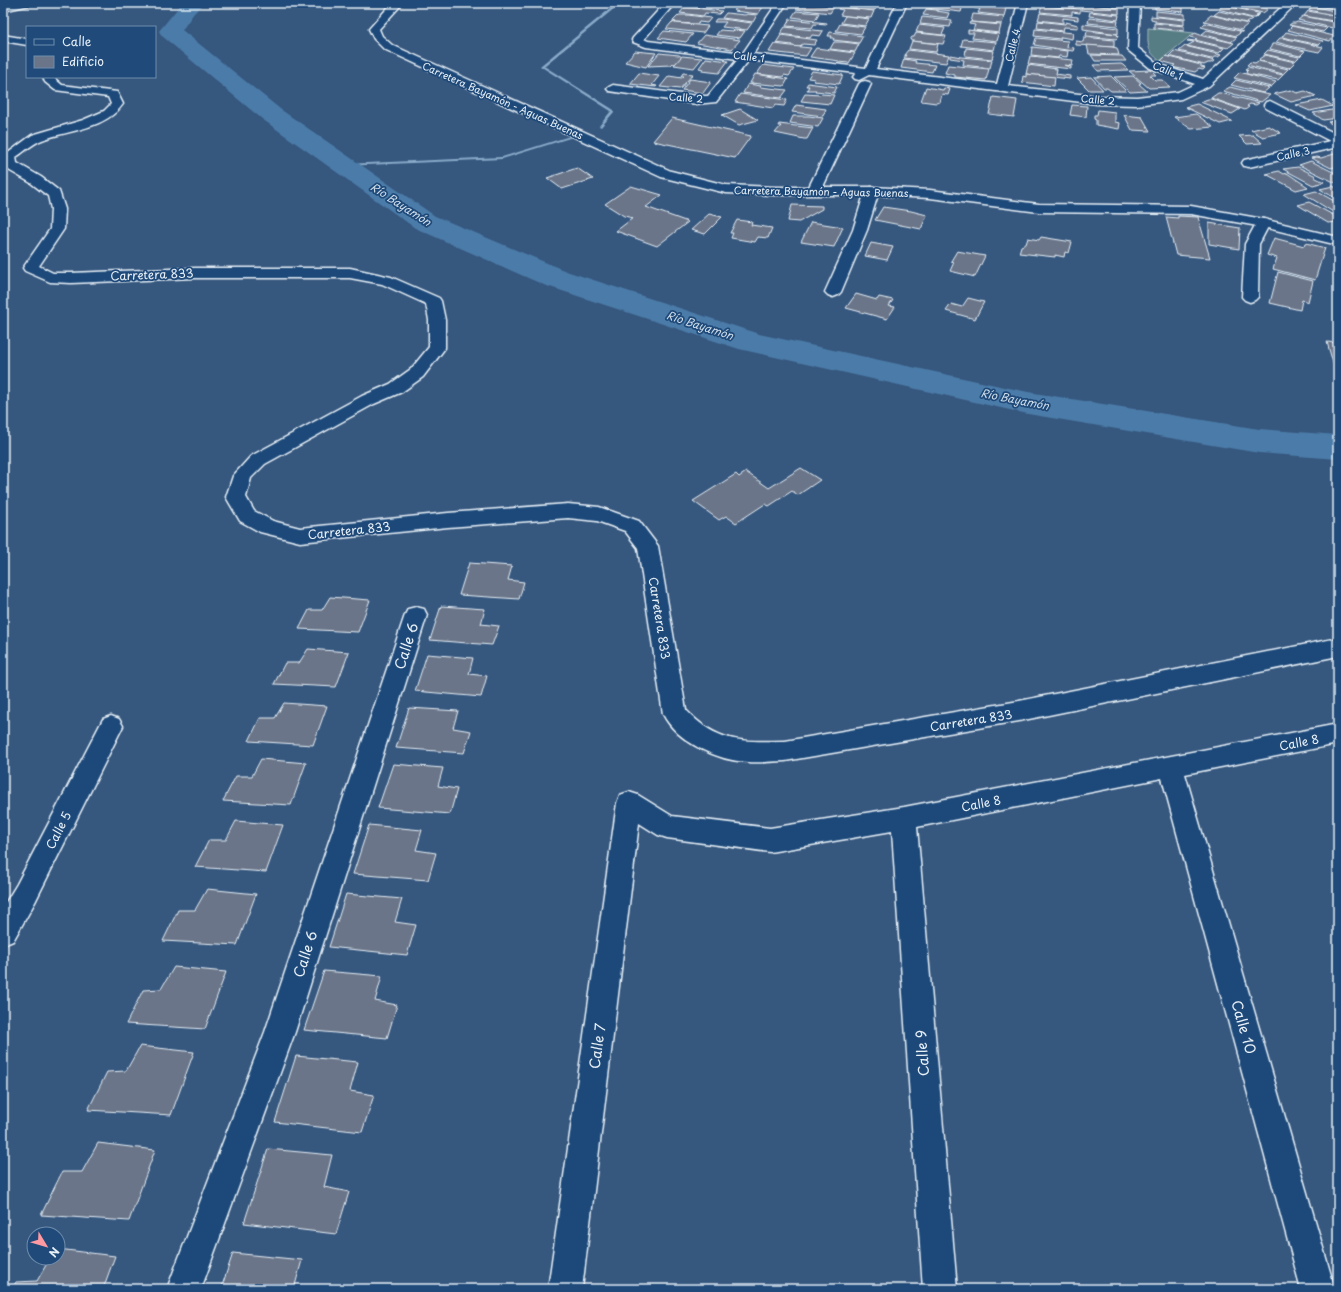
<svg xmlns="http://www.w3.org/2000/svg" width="1341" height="1292" viewBox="0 0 1341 1292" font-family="'Playpen Sans',sans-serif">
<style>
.green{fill:#577d83;stroke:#a0b7be}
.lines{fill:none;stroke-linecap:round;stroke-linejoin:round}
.stream{fill:#8aabc9;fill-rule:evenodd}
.river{fill:#4b7ca9;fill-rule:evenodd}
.building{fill:#6a7589;stroke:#e8f1f8}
.street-casing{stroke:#e8f1f8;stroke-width:3}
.secondary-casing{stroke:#e8f1f8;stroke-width:3}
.street{fill:#1f4a7a;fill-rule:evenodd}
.secondary{fill:#1f4a7a;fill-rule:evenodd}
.labels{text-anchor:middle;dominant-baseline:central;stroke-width:3.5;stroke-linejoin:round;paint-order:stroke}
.far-street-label{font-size:10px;fill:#e8f1f8;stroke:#1f4a7a}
.far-water-label{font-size:11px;font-style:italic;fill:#d0dfec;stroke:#1f4a7a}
.street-label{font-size:12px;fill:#e8f1f8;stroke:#1f4a7a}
.near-street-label{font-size:14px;fill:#e8f1f8;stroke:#1f4a7a}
</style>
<rect width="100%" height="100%" fill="#36577e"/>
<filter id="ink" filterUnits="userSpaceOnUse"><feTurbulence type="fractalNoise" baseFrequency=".025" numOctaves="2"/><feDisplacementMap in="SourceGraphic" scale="8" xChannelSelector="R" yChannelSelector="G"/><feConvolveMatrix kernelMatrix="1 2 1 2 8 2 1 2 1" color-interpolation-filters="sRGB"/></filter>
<g filter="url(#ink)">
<path class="green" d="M1148,28L1194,33L1160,61C1146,50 1148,45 1148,28Z"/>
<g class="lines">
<g class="stream">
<path d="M617,3H621L544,66L614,110V112L601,127L599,126L611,111L540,66Z"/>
<path d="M570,136L573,137L502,159L344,166L342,165L344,164L502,157Z"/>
</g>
<path class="river" d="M182,3H205L194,13L182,30L280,109L435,216L566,271L759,334L1028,392L1259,429L1338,435V459L1259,453L1028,414L739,349L544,285L415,228L262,119L162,36L159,31Z"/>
</g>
<g class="building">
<path d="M689,3H725L723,5L714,4L711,8L687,5Z"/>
<path d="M741,3H767L764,6Z"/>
<path d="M802,3L834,7L830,13L796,9Z"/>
<path d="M841,3H872L877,4L875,10H865L839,7Z"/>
<path d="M929,3H945L963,5L961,12L926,8Z"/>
<path d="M982,3H1006L1005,8L981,6Z"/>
<path d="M1043,3H1075V8L1043,5Z"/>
<path d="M1091,3H1120L1118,8L1091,4Z"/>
<path d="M1227,3H1243L1268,9L1263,13L1225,5Z"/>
<path d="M1248,3H1269L1265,7Z"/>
<path d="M1316,3L1338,5V10L1314,5Z"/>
<path d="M1082,4L1119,8V14L1081,10Z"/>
<path d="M1155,4L1183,7V12L1155,9Z"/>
<path d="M1223,5L1258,13L1260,14L1256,15H1258L1255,18H1252L1218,9Z"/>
<path d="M737,6L751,7L752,6L763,7L758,14L734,11Z"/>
<path d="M975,6L1006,9L1004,16L978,13L980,9L974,8Z"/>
<path d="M1042,6L1054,7L1080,9V13L1072,12V15L1040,12Z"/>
<path d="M1312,6L1338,12V16L1309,10Z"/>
<path d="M685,7L722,11L719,14L705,13L703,16L680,13Z"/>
<path d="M839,7L865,10L874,11L871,18L847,16L840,15L843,10L838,9Z"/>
<path d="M926,9L937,10V11L949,13L947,18L923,15Z"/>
<path d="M796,11L819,13L815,20L792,17Z"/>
<path d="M1156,11L1185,14V19L1156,16Z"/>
<path d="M1219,11L1250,18L1252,19L1246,23L1214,15Z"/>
<path d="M1308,11L1329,15L1337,17L1333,21L1304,16Z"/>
<path d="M1090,12L1119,15L1118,20L1089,16Z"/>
<path d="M726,13L745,15L747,14L757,15L753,22L722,18Z"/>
<path d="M1040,13L1078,17V20L1063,18V23L1038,20Z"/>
<path d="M973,14L1004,17L1002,24L971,22Z"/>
<path d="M679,15H688L711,18L707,23L699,22L698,24L675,23L676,22L673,21Z"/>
<path d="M1211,15L1248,24L1241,30L1204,21Z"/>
<path d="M845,16H847L869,19L865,26L841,23Z"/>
<path d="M1151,16L1184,20V25L1155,22V20L1151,19Z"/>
<path d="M1303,16L1338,23V27L1337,29L1298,20Z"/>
<path d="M922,17L952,20L950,27L920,24Z"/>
<path d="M1089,18L1118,21L1117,26L1088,23Z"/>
<path d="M716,19H722L752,23L747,30L722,27L726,22H714Z"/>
<path d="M790,19L818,22L827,23L826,25L814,24L812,28L786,26Z"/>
<path d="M1038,21L1065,24L1066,22L1078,25V28L1064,27L1063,31L1037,28Z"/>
<path d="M672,22L675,23L708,26L703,33L666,29Z"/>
<path d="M970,22L1001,25L999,33L973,30L975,25L969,24Z"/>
<path d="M1297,22L1327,28L1323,32L1289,25L1292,23H1295Z"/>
<path d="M1154,23L1184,26V31L1154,28Z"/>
<path d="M1205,23L1240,31L1243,32H1239L1240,33L1236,36L1201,27Z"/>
<path d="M840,24L865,27L861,34L836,31Z"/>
<path d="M1083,24L1118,28V34L1083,29Z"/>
<path d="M919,25L945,28L942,35L916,32Z"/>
<path d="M1292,26L1334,36L1330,41L1288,30Z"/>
<path d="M785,27L823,31L820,36L812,35L810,38L780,34Z"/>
<path d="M1035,29L1073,33L1072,39L1061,37L1060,39L1034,36Z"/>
<path d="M720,30L733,31L734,30L745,31L740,38L716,35Z"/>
<path d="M968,30L999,34L997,41L972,38L974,33H968Z"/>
<path d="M1207,30L1237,37L1231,42L1202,34Z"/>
<path d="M664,31L693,34L686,42L658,38Z"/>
<path d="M1087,31L1117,34L1118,37L1116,39L1086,36Z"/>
<path d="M830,32L863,36L859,43L833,40L834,38H831L832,36H828Z"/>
<path d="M1286,32L1323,41L1319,45L1282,37Z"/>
<path d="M916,33L928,34L946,36L943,44L912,41V40H910L912,37H914Z"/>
<path d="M1195,33L1203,36L1234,43L1228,48L1195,40L1197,39L1190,37Z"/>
<path d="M704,35L740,40L732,49L697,43Z"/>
<path d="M781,35L817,40L814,45L803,44L798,47L791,46L792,45L776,43Z"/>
<path d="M1084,37L1114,40V47L1076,45V41L1083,42Z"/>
<path d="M1036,38L1068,41L1067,47L1074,48L1073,51L1034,45Z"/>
<path d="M1280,38H1283L1323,47L1319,52L1290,46L1276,42Z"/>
<path d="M963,39L996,42L994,50L961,46Z"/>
<path d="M1188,40L1195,41L1224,48L1219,53L1187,46L1194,42L1187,41Z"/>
<path d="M912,41L938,44L936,52L909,49Z"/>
<path d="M834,42H844L859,44L855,52L830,49Z"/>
<path d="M774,44L791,46L811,48L806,56L769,52Z"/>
<path d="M1272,44H1277L1305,51L1300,56L1270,49Z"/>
<path d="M1087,45L1112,47L1117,48L1119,55L1089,54Z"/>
<path d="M1185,46L1221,55L1218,57H1215L1211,59L1179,51Z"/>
<path d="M1032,47L1068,51L1067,57L1059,56L1058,58L1031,55Z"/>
<path d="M816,48L855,53L849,63L838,62L839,61L810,57Z"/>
<path d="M966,48L994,51L992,59L965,56Z"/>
<path d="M908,50L942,54L949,55L946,63L904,58L906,55H904Z"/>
<path d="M1268,50L1299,57L1295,61L1264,54Z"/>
<path d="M635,51L656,53L646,67L625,62Z"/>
<path d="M1174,51L1211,60L1214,61L1211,63H1208L1204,65L1169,56Z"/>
<path d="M659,53L679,55L682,57L675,64L673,63L671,65L648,66Z"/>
<path d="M950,55L961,57L992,60L990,68L963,65L964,60L950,58Z"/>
<path d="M1091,55L1122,56L1126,61H1095Z"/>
<path d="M1265,55L1295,62L1289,68L1261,61L1259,59Z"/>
<path d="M682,56L702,58L694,68L674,65Z"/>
<path d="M1030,56L1073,60L1072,66L1064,65L1071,67V69L1028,64Z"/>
<path d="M1166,56L1201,65V67L1205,68L1203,70L1199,69L1195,72L1172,67L1175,65L1161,61Z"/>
<path d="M706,58L728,61L719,73L702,71L703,69L699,68Z"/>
<path d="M904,59L916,61L915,63L935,65L932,72L901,68Z"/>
<path d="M1258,61L1272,64L1271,65L1288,69L1283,74L1247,65L1250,62L1255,63Z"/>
<path d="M1121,64L1123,65L1128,70L1098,71L1093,65Z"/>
<path d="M763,65L794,69L789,76L784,75L783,77L757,74Z"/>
<path d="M948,65L989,69L986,80L955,77V75L945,73Z"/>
<path d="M1028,65L1057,69L1056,74L1070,76V79L1026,74Z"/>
<path d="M1248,67L1283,75L1278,80L1258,76L1247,74L1246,72L1248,70L1245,69Z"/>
<path d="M1151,70L1156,75H1150L1155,80H1162L1170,87L1149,88L1129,71Z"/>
<path d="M812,71L843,75L839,84L813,81L815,79L808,78Z"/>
<path d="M1240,72L1246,74L1276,82L1271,87L1234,78Z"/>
<path d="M639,73L659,76L652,85L657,86L656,87L630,84Z"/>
<path d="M683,73L693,74L680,89L660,87L669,76L682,78L684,76H681Z"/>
<path d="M755,74L788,79L784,86L750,83Z"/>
<path d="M1026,74L1055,77L1054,86L1022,82L1023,76L1026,77Z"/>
<path d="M1111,76L1126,91H1111L1107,88H1104L1094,77Z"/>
<path d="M1133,76L1141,83L1139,84L1147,91L1130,92L1114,77Z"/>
<path d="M1091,77L1103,90H1089L1077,78Z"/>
<path d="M690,79L711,82L703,93L682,90Z"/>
<path d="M1236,80L1269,88L1263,93L1231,85Z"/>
<path d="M808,83L837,87L834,93L815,91L816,90H807L809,86H806Z"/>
<path d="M748,84L761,86L760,87L787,90L781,98L743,93Z"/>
<path d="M926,87L943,90L944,88L950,89L948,95L942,94L940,102L936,103L921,101Z"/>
<path d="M1230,87L1250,92L1251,91L1270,95L1261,102L1223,91Z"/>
<path d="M1291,90L1297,93L1305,91L1316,96L1291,102L1274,94Z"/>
<path d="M1218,93H1221L1259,103L1256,105L1250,104L1247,106L1249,107L1245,110L1211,98Z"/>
<path d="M740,94L787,100L784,106L775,105L773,108L735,102Z"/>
<path d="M805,94L820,95L821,94L834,95L830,104L801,101Z"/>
<path d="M993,97L1017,100L1014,117L989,114Z"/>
<path d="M1208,99H1211L1240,109L1232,114L1200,102Z"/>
<path d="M1322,100L1333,106L1310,111L1296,105Z"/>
<path d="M1197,104L1232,121L1220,124L1185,107Z"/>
<path d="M796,105L826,109L823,116L792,112Z"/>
<path d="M1072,105L1087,106L1086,117L1070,115Z"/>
<path d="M740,109L758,120L739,125L722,115Z"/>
<path d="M1338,109V117L1331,119L1323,120L1313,113Z"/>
<path d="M1098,110L1115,112V122L1120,123L1119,129L1096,125V120L1094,119V115H1097Z"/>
<path d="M1196,114L1213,127L1191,129L1174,117Z"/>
<path d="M1124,115L1142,117L1150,131L1132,130Z"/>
<path d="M793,116H809L823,118L818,127L790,123Z"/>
<path d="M672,118L751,136L735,158L653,141Z"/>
<path d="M1338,120V127L1328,122Z"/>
<path d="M779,124L813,128L807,139H804L775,133L781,126H778Z"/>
<path d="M1269,126L1281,133L1263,137L1251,130Z"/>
<path d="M1253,135L1262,143L1247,144L1239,136Z"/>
<path d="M1334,154H1338V166L1331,168L1311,158L1317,157L1321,158Z"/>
<path d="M1311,161L1333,172H1338V184L1299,165Z"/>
<path d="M1298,167L1316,176L1314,177L1324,182L1313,185L1283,169Z"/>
<path d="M577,168L593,179L562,189L547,178Z"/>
<path d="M1279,171L1284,174L1287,173L1308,187L1296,190L1266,174Z"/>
<path d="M631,186L662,195L646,207L688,222L657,246L616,231L633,218L624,216L605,204Z"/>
<path d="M1333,186L1338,189V200L1320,189Z"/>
<path d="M1316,191L1338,203V215L1304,194Z"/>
<path d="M1309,202L1335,216H1334L1338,218V222L1328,223L1298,205Z"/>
<path d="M792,205L822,206V209L799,222L788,221Z"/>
<path d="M883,207L911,211L927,215L921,229L875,220Z"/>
<path d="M709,214L722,217L705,234L691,230Z"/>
<path d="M1178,216L1198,217L1210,258L1176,255L1166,217L1178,218Z"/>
<path d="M737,220L752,222L751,225L772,228L768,238L758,237L755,242L731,238L733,233H730Z"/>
<path d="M811,222L843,227L834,247L801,242Z"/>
<path d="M1209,223L1240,228L1239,249L1209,244Z"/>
<path d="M1041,237L1072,242L1069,253L1065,252L1064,257L1055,255V257L1019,253L1021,246L1026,244L1028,238L1039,240Z"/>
<path d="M1274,238L1304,246L1306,243L1325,248L1315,280L1273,269L1277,258L1267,255Z"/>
<path d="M871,243L893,247L887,260L865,256Z"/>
<path d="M957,251L985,256L975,277L950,271L954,262L951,261Z"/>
<path d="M1278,272L1313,281L1308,302L1302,300L1300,310L1270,303Z"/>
<path d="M856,294L877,300L879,297L893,300L889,306L895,307L887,319L846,308Z"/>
<path d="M968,298L984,302L975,319L946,311L951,304L962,307Z"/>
<path d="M1327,342L1338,343V381Z"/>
<path d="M801,468L820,480L798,495L792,491L769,506L765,504L736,523L726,516L719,520L693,501L736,474L739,477L746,472L769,488Z"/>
<path d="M469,563L512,566L508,580L524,582L519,599L459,595Z"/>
<path d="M330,597L370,600L358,632L299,629L309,610H322Z"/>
<path d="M441,606L485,609L481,624L499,626L492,645L430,640Z"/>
<path d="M308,649L349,652L336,687L274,684L285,663H299Z"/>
<path d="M427,654L473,658L469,674L487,676L481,697L415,691Z"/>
<path d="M284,703L327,706L313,745L249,741L260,718H275Z"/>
<path d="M409,708L458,711L453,728L471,731L464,753L396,748Z"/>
<path d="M261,759L306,763L291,805L223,801L236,776H252Z"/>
<path d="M393,764L443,768L438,786L457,789L450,814L378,808Z"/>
<path d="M236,821L283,825L266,872L195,867L209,840H226Z"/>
<path d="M369,825L422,830L416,850L436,853L428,880L353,874Z"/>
<path d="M207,889L256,894L237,945L163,941L178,910H195Z"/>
<path d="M346,894L402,899L395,922L416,925L407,955L329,947Z"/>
<path d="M174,967L226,972L205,1029L126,1024L143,990L161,989Z"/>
<path d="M324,971L382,976L375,1001L397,1005L387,1038L304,1030Z"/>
<path d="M140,1046L194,1052L171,1115L88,1110L107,1072L126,1071Z"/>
<path d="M296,1056L358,1062L350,1091L374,1095L362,1132L275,1122Z"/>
<path d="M98,1143L155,1150L129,1221L41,1215L62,1172H82Z"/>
<path d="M268,1149L332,1155L324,1187L349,1192L336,1234L244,1223Z"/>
<path d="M58,1249L115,1256L103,1289H12L16,1282L37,1281L50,1258H58Z"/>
<path d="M233,1253L302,1260L294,1289H221Z"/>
</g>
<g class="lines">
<defs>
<g id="street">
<path d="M665,3H675L644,39L648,41L743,53L777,3H787L753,54L866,68L897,3H907L876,69L997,84L1018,3H1028L1008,86L1097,96L1137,97L1178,92L1195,84L1150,68L1129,51L1128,49L1130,3H1140L1138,48L1158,64L1203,79L1286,3H1297L1209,86L1181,99L1137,105L1097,104L869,75L859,80L855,79L853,77L856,73L749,60L716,102L696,104L609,91L607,89L609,87L613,85L696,96H708L738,59L646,47L633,42L632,40L633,38Z"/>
<path d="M865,81L869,82L871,84L821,191L819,194H809L807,191L859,84L861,82Z"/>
<path d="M1270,101L1338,135V147L1249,167L1244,166L1242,163L1244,160L1330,141L1266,108L1264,105L1266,102Z"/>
<path d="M872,187L877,188L879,191L867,230L841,292L838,295L833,297L828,295L825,292L853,230L865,191L867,188Z"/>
<path d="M1263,219L1268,220L1270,223L1259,244L1258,297L1255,300L1250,302L1245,300L1242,297L1245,244L1258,220Z"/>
<path d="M416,607L424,609L427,615L295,1032L201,1289H167L265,1032L405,615L408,609Z"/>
<path d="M111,716L119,719L123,726L35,902L13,941L3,945V907L17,884L103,719Z"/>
<path d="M1338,724V744L1185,774L1335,1289H1301L1162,778L917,827L957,1289H923L892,831L770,852L667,838L658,835L639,823L582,1289H548L617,803L620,795L629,792L638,795L672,816L770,828L904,807Z"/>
</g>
<g id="secondary">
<path d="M12,3H31L30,5L3,11V5Z"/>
<path d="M392,3H403L379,29L382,36L392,45L671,171L726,185L774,187H872L930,190L1039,204L1191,206L1263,219L1338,237V245L1263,227L1191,214L1039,212L930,198L872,195H774L726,193L661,177L384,49L374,39L369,29Z"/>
<path d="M3,35L27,39V45L3,41Z"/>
<path d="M43,77H55V79L62,85L117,92L123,104C106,129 69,130 42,140C33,143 24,152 16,157L17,163L41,177L59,191L65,209L64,229L39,266L53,273H71L195,268H350L391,277L439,298L441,301L445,320V348L423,377L402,392L374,404L265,464L251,478L246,497L254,511L273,521L300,528L448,513L568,504L599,507L639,521L658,546L686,710C717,743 742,742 785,741L1019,701L1338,638V656L1019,721L785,761C773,761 760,763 748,762C718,761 677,742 663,714L638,548L625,531L597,521L568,518L448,527L300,542L260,532L240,521L226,497L233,476L251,456L362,396L390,384L411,369L429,347V320L426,304L382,284L350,278H195L71,283L50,282L25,271L23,268L50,229L51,209L48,196L31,183L5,168L3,165L4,156L32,135L83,120L104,111L111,104L108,97L55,90L45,82Z"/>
</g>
</defs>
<use href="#street" class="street-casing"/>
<use href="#secondary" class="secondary-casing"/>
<use href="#street" class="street"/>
<use href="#secondary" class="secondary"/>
</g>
</g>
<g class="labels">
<g class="far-street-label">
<text transform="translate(1012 45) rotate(-76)">Calle 4</text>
<text transform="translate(749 56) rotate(7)">Calle 1</text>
<text transform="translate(1168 70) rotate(23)">Calle 1</text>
<text transform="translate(686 97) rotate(4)">Calle 2</text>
<text transform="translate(1098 99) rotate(5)">Calle 2</text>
<text transform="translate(503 100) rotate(24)">Carretera Bayamón - Aguas Buenas</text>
<text transform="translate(1293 153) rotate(-12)">Calle 3</text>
<text transform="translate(821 191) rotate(1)">Carretera Bayamón - Aguas Buenas</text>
</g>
<g class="far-water-label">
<text transform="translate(401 204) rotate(33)">Río Bayamón</text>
<text transform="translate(700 325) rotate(18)">Río Bayamón</text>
<text transform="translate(1015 399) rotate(11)">Río Bayamón</text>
</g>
<g class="street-label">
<text transform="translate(152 274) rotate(-2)">Carretera 833</text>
<text transform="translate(349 530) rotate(-6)">Carretera 833</text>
<text transform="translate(660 618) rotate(81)">Carretera 833</text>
<text transform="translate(971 720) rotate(-9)">Carretera 833</text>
<text transform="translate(1299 742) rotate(-11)">Calle 8</text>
<text transform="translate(981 803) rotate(-11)">Calle 8</text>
<text transform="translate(58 830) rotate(-63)">Calle 5</text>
</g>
<g class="near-street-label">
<text transform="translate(406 646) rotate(-72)">Calle 6</text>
<text transform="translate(305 954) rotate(-72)">Calle 6</text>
<text transform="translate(1244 1027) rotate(74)">Calle 10</text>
<text transform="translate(597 1046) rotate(-82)">Calle 7</text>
<text transform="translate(922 1053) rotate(-94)">Calle 9</text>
</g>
</g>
<rect width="1341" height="1292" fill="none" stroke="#1f4a7a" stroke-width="16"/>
<rect x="8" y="8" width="1325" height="1276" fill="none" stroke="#e8f1f8" stroke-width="1.5" filter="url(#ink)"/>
<rect x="26" y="26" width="130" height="52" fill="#1f4a7a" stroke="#6f8dac"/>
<rect x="34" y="39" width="20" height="6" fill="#1f4a7a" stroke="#6f8dac"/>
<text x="62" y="46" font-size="12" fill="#e8f1f8">Calle</text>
<rect x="34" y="56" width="20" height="12" fill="#6a7589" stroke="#6f8dac"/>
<text x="62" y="66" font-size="12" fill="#e8f1f8">Edificio</text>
<g transform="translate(46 1246) rotate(128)"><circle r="19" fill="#1f4a7a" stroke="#6f8dac"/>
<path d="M0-3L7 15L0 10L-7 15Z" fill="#ff9aa2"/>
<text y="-6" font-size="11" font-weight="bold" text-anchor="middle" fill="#e8f1f8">N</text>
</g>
</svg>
